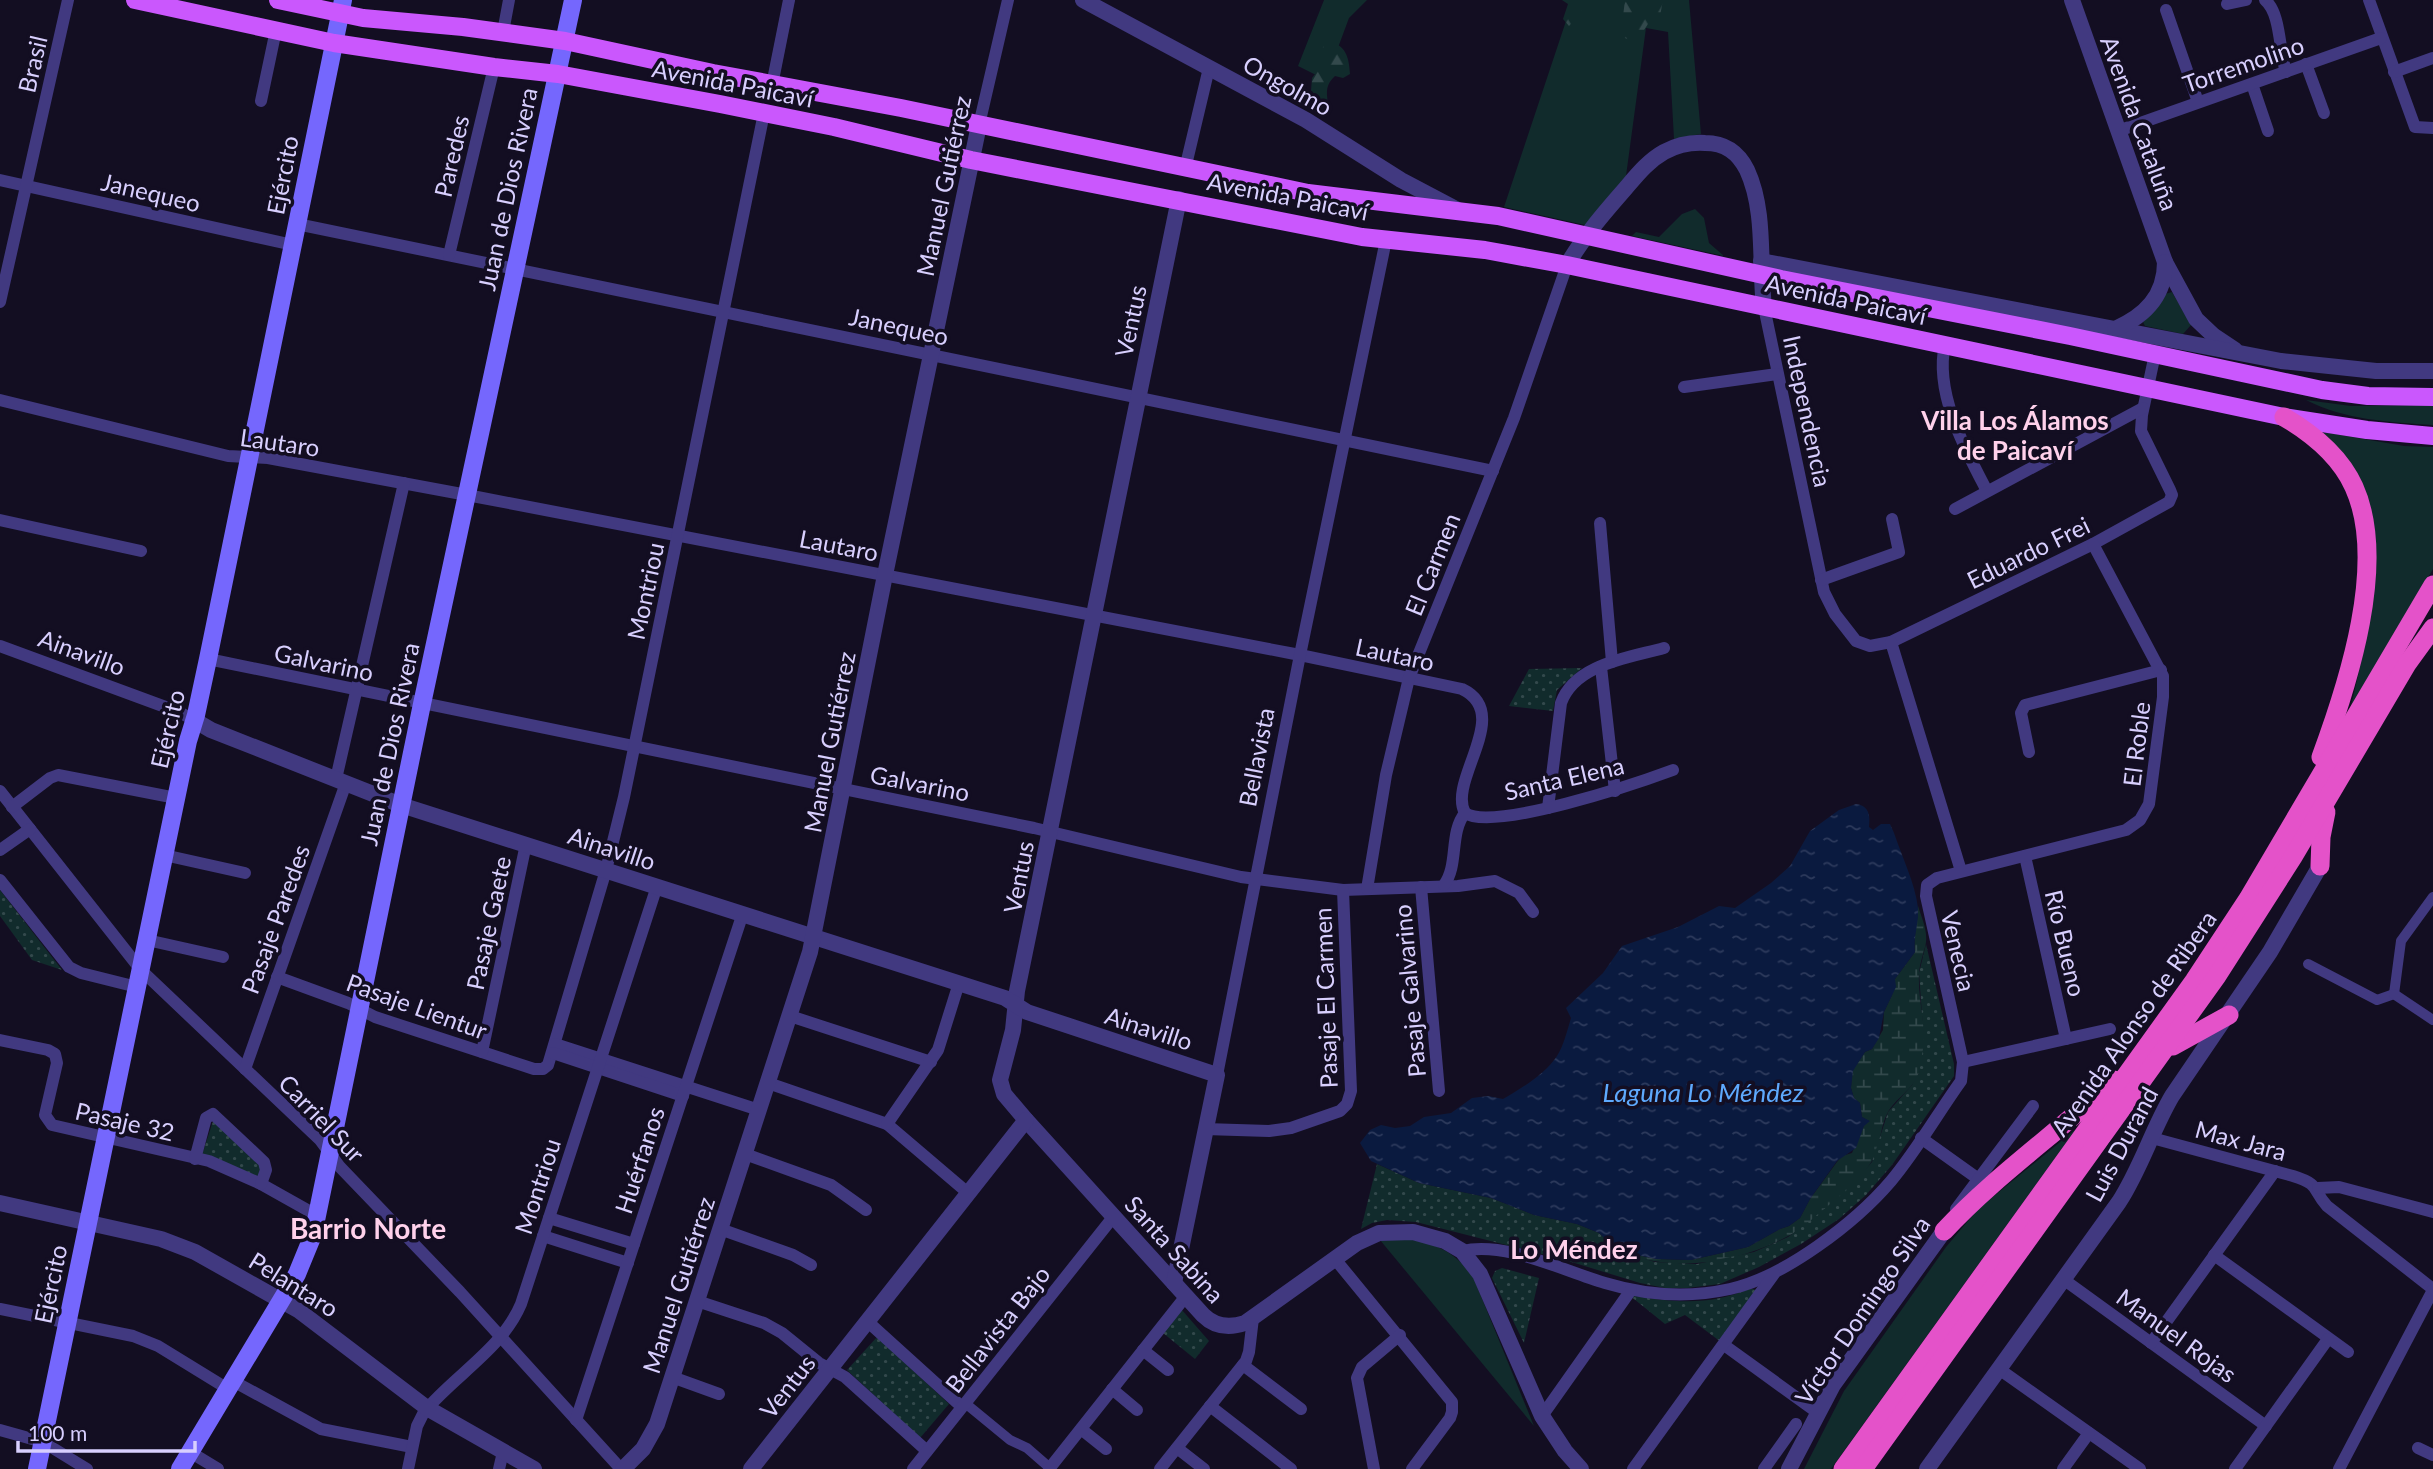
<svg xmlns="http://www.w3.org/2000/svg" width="2433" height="1469" viewBox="0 0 2433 1469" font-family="Lato,sans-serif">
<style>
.grass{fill:#112b2c}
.forest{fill:url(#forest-firs)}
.wetland{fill:url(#wetland-marsh)}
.park{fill:url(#park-dots)}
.water{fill:url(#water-ripples)}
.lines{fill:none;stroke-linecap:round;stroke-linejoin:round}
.pedestrian{stroke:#413980;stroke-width:10}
.minor{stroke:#413980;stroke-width:12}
.tertiary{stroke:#413980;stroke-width:16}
.secondary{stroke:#7567fd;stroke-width:18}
.primary{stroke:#ca57fd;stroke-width:18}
.trunk{stroke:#e452c9;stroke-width:19}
.labels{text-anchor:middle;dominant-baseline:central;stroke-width:7;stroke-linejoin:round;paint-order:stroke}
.street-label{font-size:24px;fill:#d8cffe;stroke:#130e22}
.neighbourhood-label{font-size:26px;font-weight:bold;fill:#ffd1eb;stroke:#130e22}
.water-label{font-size:26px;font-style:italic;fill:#5ea9fd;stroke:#130e22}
.quarter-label{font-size:28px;font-weight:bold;fill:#ffd1eb;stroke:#130e22}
</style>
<defs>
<pattern id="forest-firs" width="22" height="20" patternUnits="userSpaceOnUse" patternTransform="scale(1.75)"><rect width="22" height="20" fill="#112b2c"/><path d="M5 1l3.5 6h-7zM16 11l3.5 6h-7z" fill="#33494c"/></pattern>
<pattern id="wetland-marsh" width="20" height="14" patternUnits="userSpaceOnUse" patternTransform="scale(1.75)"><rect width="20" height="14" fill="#112b2c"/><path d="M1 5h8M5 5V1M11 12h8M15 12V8" fill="none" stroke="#33494c"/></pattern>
<pattern id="park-dots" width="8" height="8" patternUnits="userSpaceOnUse" patternTransform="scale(1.75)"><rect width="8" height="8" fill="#112b2c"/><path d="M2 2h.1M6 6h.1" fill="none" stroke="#33494c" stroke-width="1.8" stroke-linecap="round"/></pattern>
<pattern id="water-ripples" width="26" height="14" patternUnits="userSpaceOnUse" patternTransform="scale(1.75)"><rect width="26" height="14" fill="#0a1a3f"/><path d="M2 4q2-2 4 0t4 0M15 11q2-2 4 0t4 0" fill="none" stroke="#2d3a5c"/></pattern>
</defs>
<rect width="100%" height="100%" fill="#130e22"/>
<g class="grass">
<path d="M1324,0H1367L1349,18L1326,80L1298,66Z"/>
<path d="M1573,0H1689L1701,134L1674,139L1668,32L1646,28L1626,176L1585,225L1504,207Z"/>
<path d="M1695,209L1704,218L1709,243L1724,256L1632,236L1636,232L1659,237L1682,214Z"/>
<path d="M2172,292L2191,325L2183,334L2145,326L2143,322L2156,309L2165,294Z"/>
<path d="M2306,400L2351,406L2433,405V425C2389,422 2345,420 2306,400Z"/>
<path d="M2318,431L2404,446L2433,447V569L2350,710L2360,667L2375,567L2370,522Z"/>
<path d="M2076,1129L1831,1469H1804L1844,1391L1946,1247L1978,1209Z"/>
<path d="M1398,1238C1431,1242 1450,1248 1472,1274L1534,1426L1380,1240Z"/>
</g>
<g class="forest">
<path d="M1562,0H1586L1579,15L1569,26L1563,19L1568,4Z"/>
<path d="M1625,0H1663L1660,16L1654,21H1650L1642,33L1632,41L1625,38L1621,33Z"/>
<path d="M1328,41C1346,45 1349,57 1350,74L1343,78L1335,76C1326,84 1326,91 1328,103L1322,111L1315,109L1310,104L1312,78L1319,69L1321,50Z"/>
</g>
<path class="wetland" d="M1918,906C1922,919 1929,933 1925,947C1923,955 1920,963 1919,972C1917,1006 1932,1040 1919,1073C1913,1090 1895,1098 1887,1114C1879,1130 1881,1149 1870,1164C1817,1241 1707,1287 1618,1251L1656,1259L1691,1260L1748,1247L1780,1229L1789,1226L1800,1218L1810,1199L1837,1162L1842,1156L1852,1153L1864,1125L1869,1121L1862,1117L1860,1103L1854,1098L1851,1088L1852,1071L1865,1052L1872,1049L1883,1030L1884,1012L1892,995L1895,979L1915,952C1913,937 1918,922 1918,906Z"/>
<g class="park">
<path d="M1582,668L1557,690L1553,711L1509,706L1529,669Z"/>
<path d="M0,890L62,970L32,960L0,916Z"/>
<path d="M1926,944L1954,1064V1076L1892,1165L1866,1195L1839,1219L1801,1244L1759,1267L1720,1284L1687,1288H1665L1640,1283L1565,1260L1416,1222L1387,1220L1372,1223L1361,1229L1377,1164L1419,1183L1491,1198L1534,1215L1577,1224L1599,1233L1618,1251L1655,1262L1697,1264L1754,1252L1788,1237L1811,1220L1848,1189L1872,1162L1888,1112L1912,1085L1919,1073L1924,1043L1919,973Z"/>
<path d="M214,1118L262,1167L259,1176L254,1177L202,1155Z"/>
<path d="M1502,1268L1539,1278L1524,1343L1492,1278L1495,1271Z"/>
<path d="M1750,1288L1756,1290L1721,1342L1685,1315L1665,1324L1629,1295C1671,1302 1710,1307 1750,1288Z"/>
<path d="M1181,1309L1209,1341L1195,1359L1163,1333Z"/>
<path d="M877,1337L949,1404L920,1438L847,1370Z"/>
</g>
<path class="water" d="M1856,804C1870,806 1870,816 1869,827L1873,830L1881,824H1890L1894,833C1902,857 1915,883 1918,908C1919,924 1913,937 1915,952L1895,979L1896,987L1884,1012L1879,1038L1872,1049L1865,1052L1853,1071L1851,1088L1854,1098L1860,1103L1862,1117L1870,1121L1864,1126L1856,1148L1837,1161L1810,1199L1800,1218L1789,1226L1780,1229L1748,1247L1691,1260L1656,1259L1618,1251L1599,1233L1577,1224L1534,1215L1491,1198L1419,1183L1371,1161L1360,1143L1370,1130L1381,1125L1395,1128L1410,1126L1424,1117L1451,1113L1472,1098L1488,1096L1503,1099C1522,1088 1545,1074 1557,1056C1564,1045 1567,1031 1571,1018L1566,1008L1603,973L1622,946L1678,927L1719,906L1735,908L1771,883L1790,866L1810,831L1839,810Z"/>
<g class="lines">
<g class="pedestrian">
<path d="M2308,964L2377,1000L2394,994"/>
<path d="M2394,994L2401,941L2433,897"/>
<path d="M2394,994L2433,1020"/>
<path d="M965,1403L1010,1440L1027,1448L1050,1468"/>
</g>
<g class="minor">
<path d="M2265,0C2281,13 2279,51 2286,72"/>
<path d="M2369,0L2415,127L2433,128"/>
<path d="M2227,4L2246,0"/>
<path d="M2166,10L2198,102"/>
<path d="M503,32L509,0"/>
<path d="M2306,64L2324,113"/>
<path d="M2394,72L2433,58"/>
<path d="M2252,84L2268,131"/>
<path d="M772,85L789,0"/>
<path d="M261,101L276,30"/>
<path d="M979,125L1008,0"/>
<path d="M2118,131L2381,38"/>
<path d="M1185,169L1209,68"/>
<path d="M0,180L293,245"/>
<path d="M297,224L1493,471"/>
<path d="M449,255L494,67"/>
<path d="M0,302L68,0"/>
<path d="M1764,307L1824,592L1835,614L1856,641L1870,646L1891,642L2093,544L2169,502L2172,495L2170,490L2141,431L2142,415L2155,354"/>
<path d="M1945,344C1934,393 1965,449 1987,491"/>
<path d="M1684,387L1777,374"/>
<path d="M0,400L228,456L268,458L467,495L1300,655L1462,689C1514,714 1447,780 1465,813"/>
<path d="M1955,509L2143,408"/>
<path d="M0,520L141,551"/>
<path d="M1600,523L1612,662"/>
<path d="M1821,580L1899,552L1892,519"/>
<path d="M1891,642L1961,871"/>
<path d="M0,646L179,712L194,720"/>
<path d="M208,659L1034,828L1241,877L1343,890L1458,886L1495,881L1519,893L1533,912"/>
<path d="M1601,667L1615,791"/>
<path d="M2029,752L2021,713L2025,705L2161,670"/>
<path d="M336,779L404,483"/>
<path d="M0,791L141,970L320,1140L340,1167L460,1292L621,1469"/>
<path d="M12,807L50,778L58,775L176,798"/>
<path d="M1548,808L1561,703C1575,664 1628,658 1664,648"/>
<path d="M1465,813C1493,832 1638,783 1673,770"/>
<path d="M0,850L30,829"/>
<path d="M164,855L245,873"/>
<path d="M2025,856L2066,1039"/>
<path d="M0,880L69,967L81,973L137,987"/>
<path d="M1444,885C1459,865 1449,833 1465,813"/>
<path d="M1421,887L1439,1091"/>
<path d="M1367,889L1386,775L1409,678L1514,418L1567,265"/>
<path d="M147,940L223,957"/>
<path d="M277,977L348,1003L375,1017L534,1069H543L548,1065L606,870L624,797L764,113"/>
<path d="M790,1016L931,1062"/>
<path d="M0,1040L48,1050L55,1054L57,1063L45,1115L52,1125L209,1161L261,1184L318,1216"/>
<path d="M555,1044L759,1110"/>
<path d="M482,1052L526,844"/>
<path d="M553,1053L683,1096"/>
<path d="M1963,1062L2110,1029"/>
<path d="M245,1069L346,783"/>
<path d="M1217,1075L1300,655L1386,240"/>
<path d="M768,1083L887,1124L968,1193"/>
<path d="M887,1124L938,1050L959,983"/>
<path d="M1205,1129L1269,1131L1291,1128L1340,1111L1347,1104L1351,1091L1343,890"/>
<path d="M1921,1138L1977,1178"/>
<path d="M2152,1138L2293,1176C2321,1185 2311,1188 2327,1206L2433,1289"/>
<path d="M745,1154L831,1185L866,1210"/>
<path d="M195,1159L206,1118L213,1114L264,1162L266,1170L261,1184"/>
<path d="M2318,1188L2339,1187L2433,1212"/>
<path d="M1956,1209L2033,1106"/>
<path d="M549,1218L634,1244"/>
<path d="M720,1229L793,1255L811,1265"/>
<path d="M543,1236L628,1263"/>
<path d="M1462,1251C1506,1241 1561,1270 1605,1283C1645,1295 1689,1298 1730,1289C1785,1277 1856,1222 1891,1181C1917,1150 1938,1113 1961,1081L1963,1062L1926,896L1927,885L1937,878L2126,830L2140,820L2149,804L2163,697V676L2093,544"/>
<path d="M2214,1255L2348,1352"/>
<path d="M1335,1259L1452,1402V1412L1450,1418L1412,1469"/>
<path d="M2063,1279L2266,1426"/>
<path d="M697,1301L764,1323L782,1333L819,1363L845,1377L927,1451"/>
<path d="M0,1309L133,1336L158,1346L228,1389"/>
<path d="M867,1321L962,1407"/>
<path d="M2151,1343L2275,1171"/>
<path d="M1724,1345L1818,1413"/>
<path d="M1143,1350L1168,1370"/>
<path d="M1243,1365L1301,1409"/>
<path d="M1999,1369L2140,1469"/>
<path d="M672,1377L719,1394"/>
<path d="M233,1381L321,1429L412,1447"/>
<path d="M1112,1389L1137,1410"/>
<path d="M1210,1406L1291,1469"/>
<path d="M1542,1416L1631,1290"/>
<path d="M576,1420L743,913"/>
<path d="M1081,1429L1106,1449"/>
<path d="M0,1430L43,1442L87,1469"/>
<path d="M1177,1448L1204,1469"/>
<path d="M2418,1448L2433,1455"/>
<path d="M190,1452L218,1469"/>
<path d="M408,1469L417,1426L424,1412C455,1375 502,1349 521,1304L657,886"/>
<path d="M499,1469L503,1452"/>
<path d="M913,1469L1114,1216"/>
<path d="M1049,1469L1186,1296"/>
<path d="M1160,1469L1246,1361L1249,1352L1253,1318"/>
<path d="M1374,1469L1357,1378L1362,1367L1400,1335"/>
<path d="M1633,1469L1774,1274"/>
<path d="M1764,1469L1796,1424"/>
<path d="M2063,1469L2089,1433"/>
<path d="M2235,1469L2328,1339"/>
<path d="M2339,1469L2433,1290"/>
</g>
<g class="tertiary">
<path d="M1083,0L1306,120L1401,180L1456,209"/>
<path d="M2072,0L2165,262L2196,319L2214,336L2235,350"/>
<path d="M1179,199L1017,991L1013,1030L1000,1080L1004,1094L1026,1120L1203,1315C1215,1327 1230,1328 1245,1323L1357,1243L1379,1233L1413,1232L1445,1241L1462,1251L1480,1274L1542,1416L1565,1451L1581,1469"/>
<path d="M1761,261L2281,361L2376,371H2433"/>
<path d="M1567,265C1584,236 1604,213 1625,189C1637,175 1648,161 1664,152C1677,145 1690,142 1705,143C1725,143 1738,152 1747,170C1766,211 1759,263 1764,307"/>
<path d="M2115,329C2145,316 2165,296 2165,262"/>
<path d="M194,720L211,730L401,805L1005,998L1027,1012L1217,1075L1174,1283"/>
<path d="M0,1203L161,1239L195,1252L298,1310L427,1408L534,1469"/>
<path d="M623,1469L643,1449L657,1424L810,952L885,575L979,125"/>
<path d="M751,1469L1026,1120"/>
<path d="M1789,1469L1833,1385L1944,1231"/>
<path d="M1927,1469L2119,1202C2141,1168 2152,1130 2172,1096L2270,952L2320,866"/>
</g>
<g class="secondary">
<path d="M37,1469L188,741L196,715L208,659L343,0"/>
<path d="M180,1469L297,1274L313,1235L422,704L573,0"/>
</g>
<g class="primary">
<path d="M135,0L334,43L494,67L558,74L720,104L834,127L971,160L1362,237L1485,250L1567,265L2284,417L2367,430L2433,436"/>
<path d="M278,0L363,18L463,27L565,41L713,73L901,108L1308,193L1498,216L1781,279L2070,336L2322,390L2368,396L2433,397"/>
</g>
<g class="trunk">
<path d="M2284,417C2313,434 2340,456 2354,487C2388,562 2348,684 2321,757"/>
<path d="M2320,866L2321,837L2326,812"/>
<path d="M2173,1046L2229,1015"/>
<path d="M1944,1231C1996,1175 2059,1132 2114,1080"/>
<path d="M1843,1469L2194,981L2248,899L2433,585"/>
<path d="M1863,1469L2217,976L2293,857L2407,664L2433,628"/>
</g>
</g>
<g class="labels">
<g class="street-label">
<text transform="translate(32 64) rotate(-77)">Brasil</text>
<text transform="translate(2243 64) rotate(-19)">Torremolino</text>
<text transform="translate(733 83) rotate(11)">Avenida Paicaví</text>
<text transform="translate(1288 85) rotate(29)">Ongolmo</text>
<text transform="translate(2140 123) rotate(70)">Avenida Cataluña</text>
<text transform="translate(451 156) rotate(-77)">Paredes</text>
<text transform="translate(282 175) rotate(-79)">Ejército</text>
<text transform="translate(943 186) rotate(-78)">Manuel Gutiérrez</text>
<text transform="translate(507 189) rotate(-78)">Juan de Dios Rivera</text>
<text transform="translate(151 192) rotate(13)">Janequeo</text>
<text transform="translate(1288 196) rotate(11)">Avenida Paicaví</text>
<text transform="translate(1846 299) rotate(12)">Avenida Paicaví</text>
<text transform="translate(1130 321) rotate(-78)">Ventus</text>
<text transform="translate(899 326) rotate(12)">Janequeo</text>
<text transform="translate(1808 411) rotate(78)">Independencia</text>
<text transform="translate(280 442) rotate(8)">Lautaro</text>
<text transform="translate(839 545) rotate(11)">Lautaro</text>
<text transform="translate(2028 552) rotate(-26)">Eduardo Frei</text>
<text transform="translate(1432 564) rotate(-68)">El Carmen</text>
<text transform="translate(645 591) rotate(-78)">Montriou</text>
<text transform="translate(82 652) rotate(20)">Ainavillo</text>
<text transform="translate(1395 654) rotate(12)">Lautaro</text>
<text transform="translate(324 662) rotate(12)">Galvarino</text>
<text transform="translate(167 729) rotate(-77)">Ejército</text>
<text transform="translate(829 742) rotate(-79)">Manuel Gutiérrez</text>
<text transform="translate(389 744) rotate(-78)">Juan de Dios Rivera</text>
<text transform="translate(2136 744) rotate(-83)">El Roble</text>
<text transform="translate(1256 757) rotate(-79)">Bellavista</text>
<text transform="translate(1564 778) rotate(-13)">Santa Elena</text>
<text transform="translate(920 783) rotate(11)">Galvarino</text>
<text transform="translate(612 848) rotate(18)">Ainavillo</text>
<text transform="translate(1018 877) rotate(-79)">Ventus</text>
<text transform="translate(275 919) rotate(-70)">Pasaje Paredes</text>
<text transform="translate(488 923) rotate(-78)">Pasaje Gaete</text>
<text transform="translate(2066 943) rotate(77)">Río Bueno</text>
<text transform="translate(1959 951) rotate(77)">Venecia</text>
<text transform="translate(1409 991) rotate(-95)">Pasaje Galvarino</text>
<text transform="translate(1325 998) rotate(-92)">Pasaje El Carmen</text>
<text transform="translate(417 1006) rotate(20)">Pasaje Lientur</text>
<text transform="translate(2133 1023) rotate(-55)">Avenida Alonso de Ribera</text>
<text transform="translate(1149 1028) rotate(18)">Ainavillo</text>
<text transform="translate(322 1118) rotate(46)">Carriel Sur</text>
<text transform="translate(125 1121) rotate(13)">Pasaje 32</text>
<text transform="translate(2241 1140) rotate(15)">Max Jara</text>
<text transform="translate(2121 1144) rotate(-62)">Luis Durand</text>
<text transform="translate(639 1160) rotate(-72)">Huérfanos</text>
<text transform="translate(537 1186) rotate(-72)">Montriou</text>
<text transform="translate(1175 1249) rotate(48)">Santa Sabina</text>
<text transform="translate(50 1284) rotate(-78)">Ejército</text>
<text transform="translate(294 1284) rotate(32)">Pelantaro</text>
<text transform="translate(678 1285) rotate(-72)">Manuel Gutiérrez</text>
<text transform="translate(1862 1310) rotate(-56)">Víctor Domingo Silva</text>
<text transform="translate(997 1329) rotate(-52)">Bellavista Bajo</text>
<text transform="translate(2177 1335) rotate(36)">Manuel Rojas</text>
<text transform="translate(787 1386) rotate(-52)">Ventus</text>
</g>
<g class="neighbourhood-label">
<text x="2015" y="420">Villa Los Álamos<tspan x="2015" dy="30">de Paicaví</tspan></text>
<text x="1574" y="1249">Lo Méndez</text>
</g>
<g class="water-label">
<text x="1703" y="1092">Laguna Lo Méndez</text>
</g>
<g class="quarter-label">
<text x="368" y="1228">Barrio Norte</text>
</g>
</g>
<path d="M18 1441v10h177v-10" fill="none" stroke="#d8cffe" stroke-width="3.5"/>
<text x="28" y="1441" font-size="21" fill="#d8cffe" stroke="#130e22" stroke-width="5" paint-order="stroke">100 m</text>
</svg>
